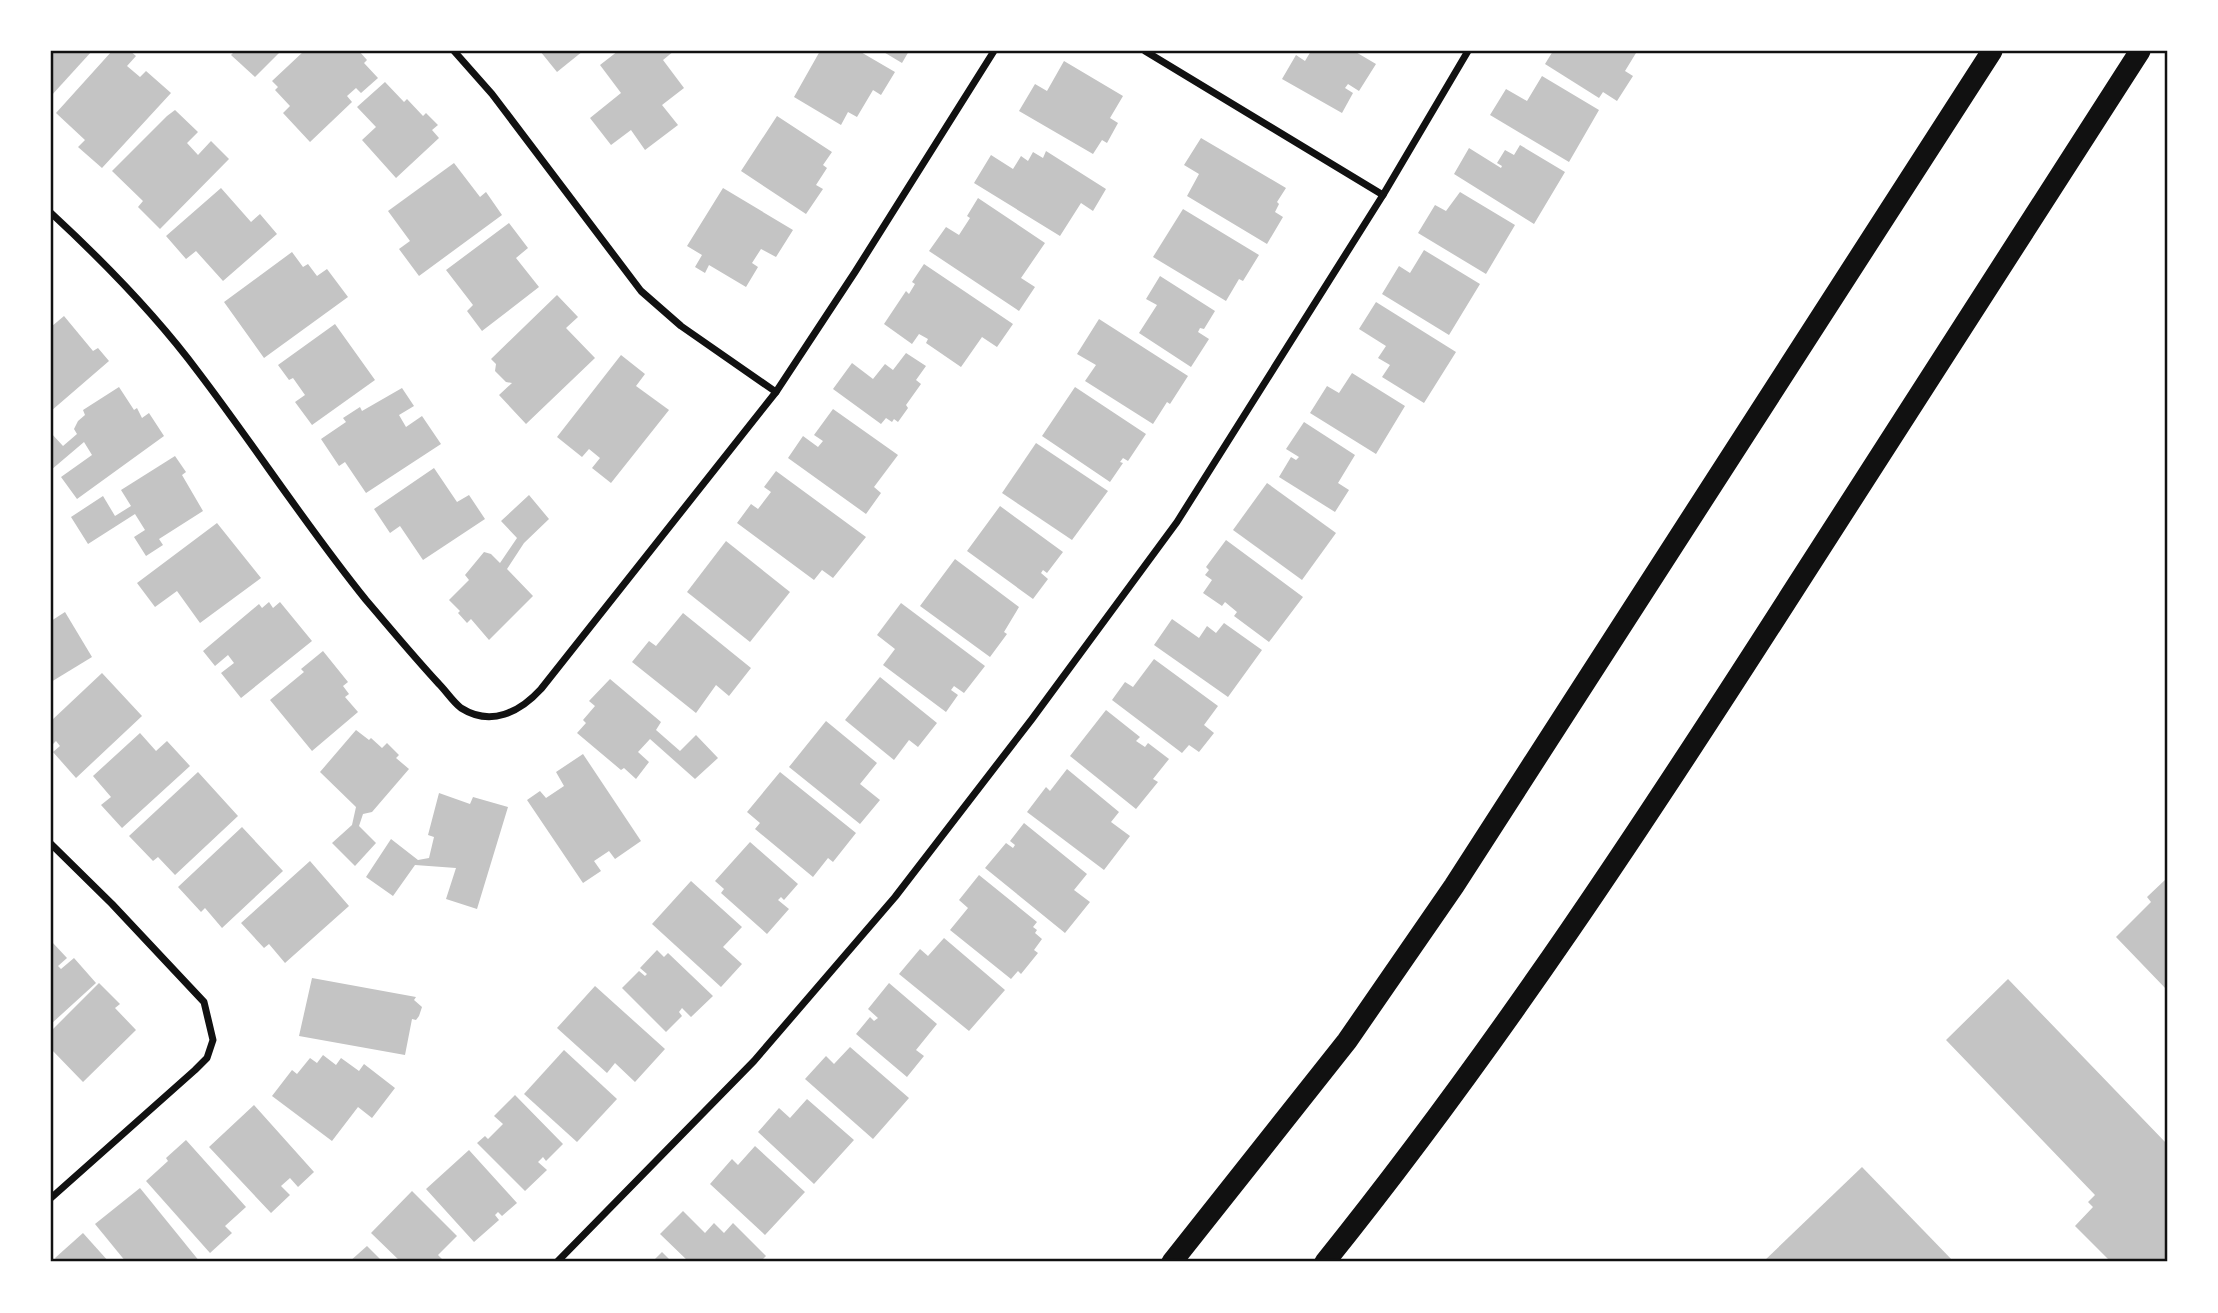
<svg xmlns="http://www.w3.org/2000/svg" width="2218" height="1313" viewBox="0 0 2218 1313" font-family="'DejaVu Sans',sans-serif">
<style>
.building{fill:#c4c4c4}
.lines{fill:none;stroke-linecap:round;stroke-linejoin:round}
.minor{stroke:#111;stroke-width:7}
.motorway{stroke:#111;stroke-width:21}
.neatline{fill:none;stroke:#111;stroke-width:2.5}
</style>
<rect width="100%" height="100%" fill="#fff"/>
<g class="building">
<path d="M51,51H92L51,96Z"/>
<path d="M112,51H130L136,56L127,66L140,77L146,71L171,93L102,168L78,147L85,140L56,113Z"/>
<path d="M235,51H281L255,77L231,55Z"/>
<path d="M304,51H359L367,60L364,63L378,78L361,93L356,88L347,96L352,102L310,142L283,113L290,106L275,90L278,87L272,81Z"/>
<path d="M540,51H583L557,72Z"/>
<path d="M618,51H674L663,60L684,88L662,105L678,125L645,150L631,130L611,145L590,118L621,93L600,65Z"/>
<path d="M820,51H859L895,72L881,95L873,90L857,117L848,112L841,125L794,97Z"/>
<path d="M882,51H909L902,63Z"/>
<path d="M1311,51H1354L1376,64L1359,91L1348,84L1345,88L1353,93L1342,113L1282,79L1296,55L1305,61Z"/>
<path d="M1553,51H1633L1636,53L1625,71L1633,76L1617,101L1603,92L1599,98L1545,64Z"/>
<path d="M1064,61L1123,96L1110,118L1118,123L1107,143L1102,140L1093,154L1019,111L1035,84L1047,91Z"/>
<path d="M1542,76L1599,110L1569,162L1490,115L1506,89L1527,101Z"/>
<path d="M385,82L404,102L407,99L423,116L426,113L438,125L432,130L439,138L396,178L362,140L376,127L357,107Z"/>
<path d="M175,110L198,132L187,143L198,155L211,141L229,159L160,229L138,207L143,201L112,171L167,116Z"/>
<path d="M777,116L832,152L823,165L827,168L816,185L823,189L806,214L741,171Z"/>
<path d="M1201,138L1286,188L1277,202L1279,204L1275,212L1283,217L1267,244L1187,196L1199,174L1184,165Z"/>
<path d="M1520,145L1565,172L1534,224L1454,174L1469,148L1501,168L1502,166L1497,163L1505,150L1514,155Z"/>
<path d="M1046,151L1106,189L1093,211L1081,203L1060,236L974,183L991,155L1013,169L1021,156L1028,161L1033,152L1043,158Z"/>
<path d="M454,163L480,197L486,192L502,215L419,276L399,249L410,241L388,211Z"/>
<path d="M221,188L251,222L260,214L277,234L223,281L196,251L186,259L166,236Z"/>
<path d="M723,188L793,230L776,257L761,249L752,263L758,267L746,287L709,265L705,273L695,267L702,255L687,246Z"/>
<path d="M1460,192L1515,225L1486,274L1418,233L1435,205L1446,211Z"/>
<path d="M978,198L1045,243L1021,278L1035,287L1019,311L929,251L946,227L959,235L970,218L967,216Z"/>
<path d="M1183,209L1259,255L1243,281L1239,279L1226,301L1153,257Z"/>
<path d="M509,223L528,248L516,258L539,287L482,331L467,311L473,305L446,270Z"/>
<path d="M1424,250L1480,284L1449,335L1382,294L1399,266L1410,273Z"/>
<path d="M292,252L303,267L308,264L317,276L327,269L348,297L264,358L224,302Z"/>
<path d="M924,264L1013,324L997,347L982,337L961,367L926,343L928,339L919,334L912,344L884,324L906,291L909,294L915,284L912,282Z"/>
<path d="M1160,276L1215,311L1204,329L1200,328L1198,332L1209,339L1191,367L1139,333L1157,305L1146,299Z"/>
<path d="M557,295L578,317L566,328L595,358L526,424L499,395L512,383L506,382L495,371L496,364L491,359Z"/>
<path d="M1376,302L1456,352L1424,403L1382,377L1390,365L1378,358L1386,346L1359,329Z"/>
<path d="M64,316L93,351L98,348L109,361L51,411V327Z"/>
<path d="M1099,319L1188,376L1170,404L1167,402L1153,424L1085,381L1096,365L1077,354Z"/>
<path d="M335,324L375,380L312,425L295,402L305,395L293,378L289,380L278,365Z"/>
<path d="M906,353L926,366L916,380L921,384L906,405L908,408L898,422L894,419L892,422L886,418L881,424L833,389L852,363L873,379L885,364L893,370Z"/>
<path d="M621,355L645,374L636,386L669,410L611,483L592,468L600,458L589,449L582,457L557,437Z"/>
<path d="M1352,373L1405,406L1376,454L1310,413L1327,386L1339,393Z"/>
<path d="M119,387L134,410L137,408L142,418L149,413L164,436L77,499L61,477L92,455L84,442L51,470V433L63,446L77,434L74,429L78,421L85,415L83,410Z"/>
<path d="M1075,387L1146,434L1128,461L1123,458L1120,462L1123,463L1110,482L1042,436Z"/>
<path d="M402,388L414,406L399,415L406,427L422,416L441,444L366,493L345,462L339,466L321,439L346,422L343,418L360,407L362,411Z"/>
<path d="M833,409L898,455L874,487L881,493L866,514L788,458L803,436L818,447L823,441L814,435Z"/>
<path d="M1304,422L1355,455L1338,483L1349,490L1335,512L1279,477L1291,457L1296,460L1299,457L1286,449Z"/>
<path d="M1036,443L1108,491L1072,540L1002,493Z"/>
<path d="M175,456L186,472L182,475L203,511L159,539L163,545L146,556L134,537L145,530L135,514L88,544L71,517L103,496L115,516L131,506L121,490Z"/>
<path d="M434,468L457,502L469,495L485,519L423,560L400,526L390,533L374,509Z"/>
<path d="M776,471L866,537L833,578L822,570L814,580L737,523L751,504L758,509L771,492L764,487Z"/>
<path d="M1267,483L1336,533L1302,580L1233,530Z"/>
<path d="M529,495L549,519L524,543L507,569L533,596L489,640L471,619L467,623L458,613L460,611L449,600L469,580L465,575L484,552L491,554L500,563L517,538L501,521Z"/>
<path d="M1000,506L1063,552L1047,573L1043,570L1041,573L1048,579L1033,599L967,551Z"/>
<path d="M217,523L261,578L200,623L177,591L155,607L137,583Z"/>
<path d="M1226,540L1303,597L1269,642L1234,616L1237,612L1225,602L1222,606L1203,593L1212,580L1205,575L1209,570L1206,567Z"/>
<path d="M726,541L790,592L750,642L687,592Z"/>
<path d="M955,559L1019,607L1004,632L1007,634L990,657L920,606Z"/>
<path d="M269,602L273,608L280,602L312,641L241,698L221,673L234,663L228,655L215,666L203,651L259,604L262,608Z"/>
<path d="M901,603L985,666L964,693L954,686L951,690L958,695L946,712L883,665L895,649L877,635Z"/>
<path d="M65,612L92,657L51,682V621Z"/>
<path d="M683,613L751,668L729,696L716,685L696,713L632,662L649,641L656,646Z"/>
<path d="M1172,619L1199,638L1207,626L1216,633L1224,623L1262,650L1228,697L1154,645Z"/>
<path d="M323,651L348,682L343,686L349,694L345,697L358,712L312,751L270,700L304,672L301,669Z"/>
<path d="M1154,659L1218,706L1204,725L1214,733L1199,752L1189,745L1182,753L1112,700L1125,682L1133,687Z"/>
<path d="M102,673L142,716L76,778L53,752L60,746L56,741L53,744L51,742V721Z"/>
<path d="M880,677L937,723L918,747L909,740L894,760L845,720Z"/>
<path d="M610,679L661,722L656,730L680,751L696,735L718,758L695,779L650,739L638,752L649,762L636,779L624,768L621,770L577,733L586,723L583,720L595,706L589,701Z"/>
<path d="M1106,710L1140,737L1136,741L1145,747L1148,743L1169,759L1153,779L1158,782L1136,809L1070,756Z"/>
<path d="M826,721L877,763L860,784L880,800L860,824L789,767Z"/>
<path d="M356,730L369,740L371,738L382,748L387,743L399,755L396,758L409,769L372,812L363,814L359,826L376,843L355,866L332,843L352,825L356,807L320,772Z"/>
<path d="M140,733L156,751L167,741L190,766L122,828L101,805L111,797L93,776Z"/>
<path d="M583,754L641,841L615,859L609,851L594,861L601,871L583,883L527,800L540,791L546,798L564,786L556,772Z"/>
<path d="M1067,769L1119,812L1111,822L1130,836L1104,870L1027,812L1046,787L1050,791Z"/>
<path d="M198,772L238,816L175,875L158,857L153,861L129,836Z"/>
<path d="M780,772L856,833L833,862L828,858L813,877L755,829L760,823L747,812Z"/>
<path d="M439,793L470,804L473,797L508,807L477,909L446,899L456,868L415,865L393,896L366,877L391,839L418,860L429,858L434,837L428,835Z"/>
<path d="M1024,823L1087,874L1074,890L1090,902L1065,933L985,868L1006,843L1013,848L1015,845L1010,841Z"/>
<path d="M242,827L283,871L222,928L205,908L201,912L178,887Z"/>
<path d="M750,842L798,884L784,900L781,897L778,900L789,909L767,934L721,893L724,889L715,881Z"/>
<path d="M310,861L349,906L285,963L269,944L264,948L241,923Z"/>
<path d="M979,875L1037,922L1033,927L1037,930L1035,933L1042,939L1034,950L1038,953L1021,974L1018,971L1011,979L950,930L968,908L959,900Z"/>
<path d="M2166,879L2167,880V990L2116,937L2151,902L2147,897Z"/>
<path d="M691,881L742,927L723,947L742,964L721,987L652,924Z"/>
<path d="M944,938L1005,990L969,1031L899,974L920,949L928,956Z"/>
<path d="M52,942L67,958L58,966L61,969L74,958L96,983L51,1024Z"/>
<path d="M657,950L664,957L668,953L713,996L691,1017L682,1008L679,1012L682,1016L666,1032L622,988L639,971L645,976L647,974L640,968Z"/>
<path d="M312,978L416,997L414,1000L422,1007L419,1016L416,1020L412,1019L405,1055L299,1036Z"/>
<path d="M2008,979L2167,1144V1262H2111L2075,1226L2093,1207L2088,1202L2095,1195L1946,1040Z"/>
<path d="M99,983L120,1004L115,1008L136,1030L83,1082L51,1049V1031Z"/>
<path d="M889,983L937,1024L916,1050L924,1056L907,1077L856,1034L870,1017L874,1021L878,1018L868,1009Z"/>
<path d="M595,986L665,1049L635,1082L615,1063L607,1073L557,1028Z"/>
<path d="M850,1047L909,1098L873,1139L805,1079L826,1056L834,1064Z"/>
<path d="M564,1050L617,1099L577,1142L524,1094Z"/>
<path d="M323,1055L336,1065L341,1058L359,1071L364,1064L395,1088L372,1118L358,1107L332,1141L272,1096L292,1070L297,1074L310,1058L317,1063Z"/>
<path d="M515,1095L563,1144L546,1161L543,1157L538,1162L547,1170L525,1191L477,1143L485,1136L488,1139L503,1124L494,1116Z"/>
<path d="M807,1099L854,1140L814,1184L758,1132L779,1108L790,1118Z"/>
<path d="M254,1105L314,1172L298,1187L290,1178L281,1186L290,1195L271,1213L209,1147Z"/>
<path d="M186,1140L246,1207L225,1226L232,1233L210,1253L146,1181L168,1161L166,1158Z"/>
<path d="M755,1146L805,1192L765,1235L710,1184L732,1159L738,1165Z"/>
<path d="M469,1150L517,1203L502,1216L498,1212L495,1215L499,1220L474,1242L426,1189Z"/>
<path d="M1862,1167L1954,1262H1763Z"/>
<path d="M140,1188L200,1262H126L95,1224Z"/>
<path d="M412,1191L457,1236L438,1255L445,1262H401L371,1233Z"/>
<path d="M683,1211L705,1233L714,1223L724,1233L733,1223L766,1256L760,1262H689L660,1234Z"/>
<path d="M83,1233L109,1262H58L55,1258Z"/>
<path d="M367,1246L383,1262H349Z"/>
<path d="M662,1252L672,1262H652Z"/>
</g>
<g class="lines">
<g class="minor">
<path d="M454,51L492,94L641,291L681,326L776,392"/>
<path d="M1145,51L1383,195"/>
<path d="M51,213C104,262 156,315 199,373C256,448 307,527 366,600C390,628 414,657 439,684C446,691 453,702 461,708C491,727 520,712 541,689L776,392L855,272L994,51"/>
<path d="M51,844L112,904L204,1002L213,1040L207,1058L195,1070L51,1198"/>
<path d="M557,1262L754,1061L895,897L1032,719L1177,522L1383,195L1468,51"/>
</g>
<g class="motorway">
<path d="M1172,1262L1347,1041L1454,886L1992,51"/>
<path d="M1325,1262C1497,1048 1647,819 1795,588C1910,409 2025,230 2140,51"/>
</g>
</g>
<rect width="2218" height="1313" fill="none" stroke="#ffffff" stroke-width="105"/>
<rect x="52" y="52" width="2114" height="1208" class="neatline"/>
</svg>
